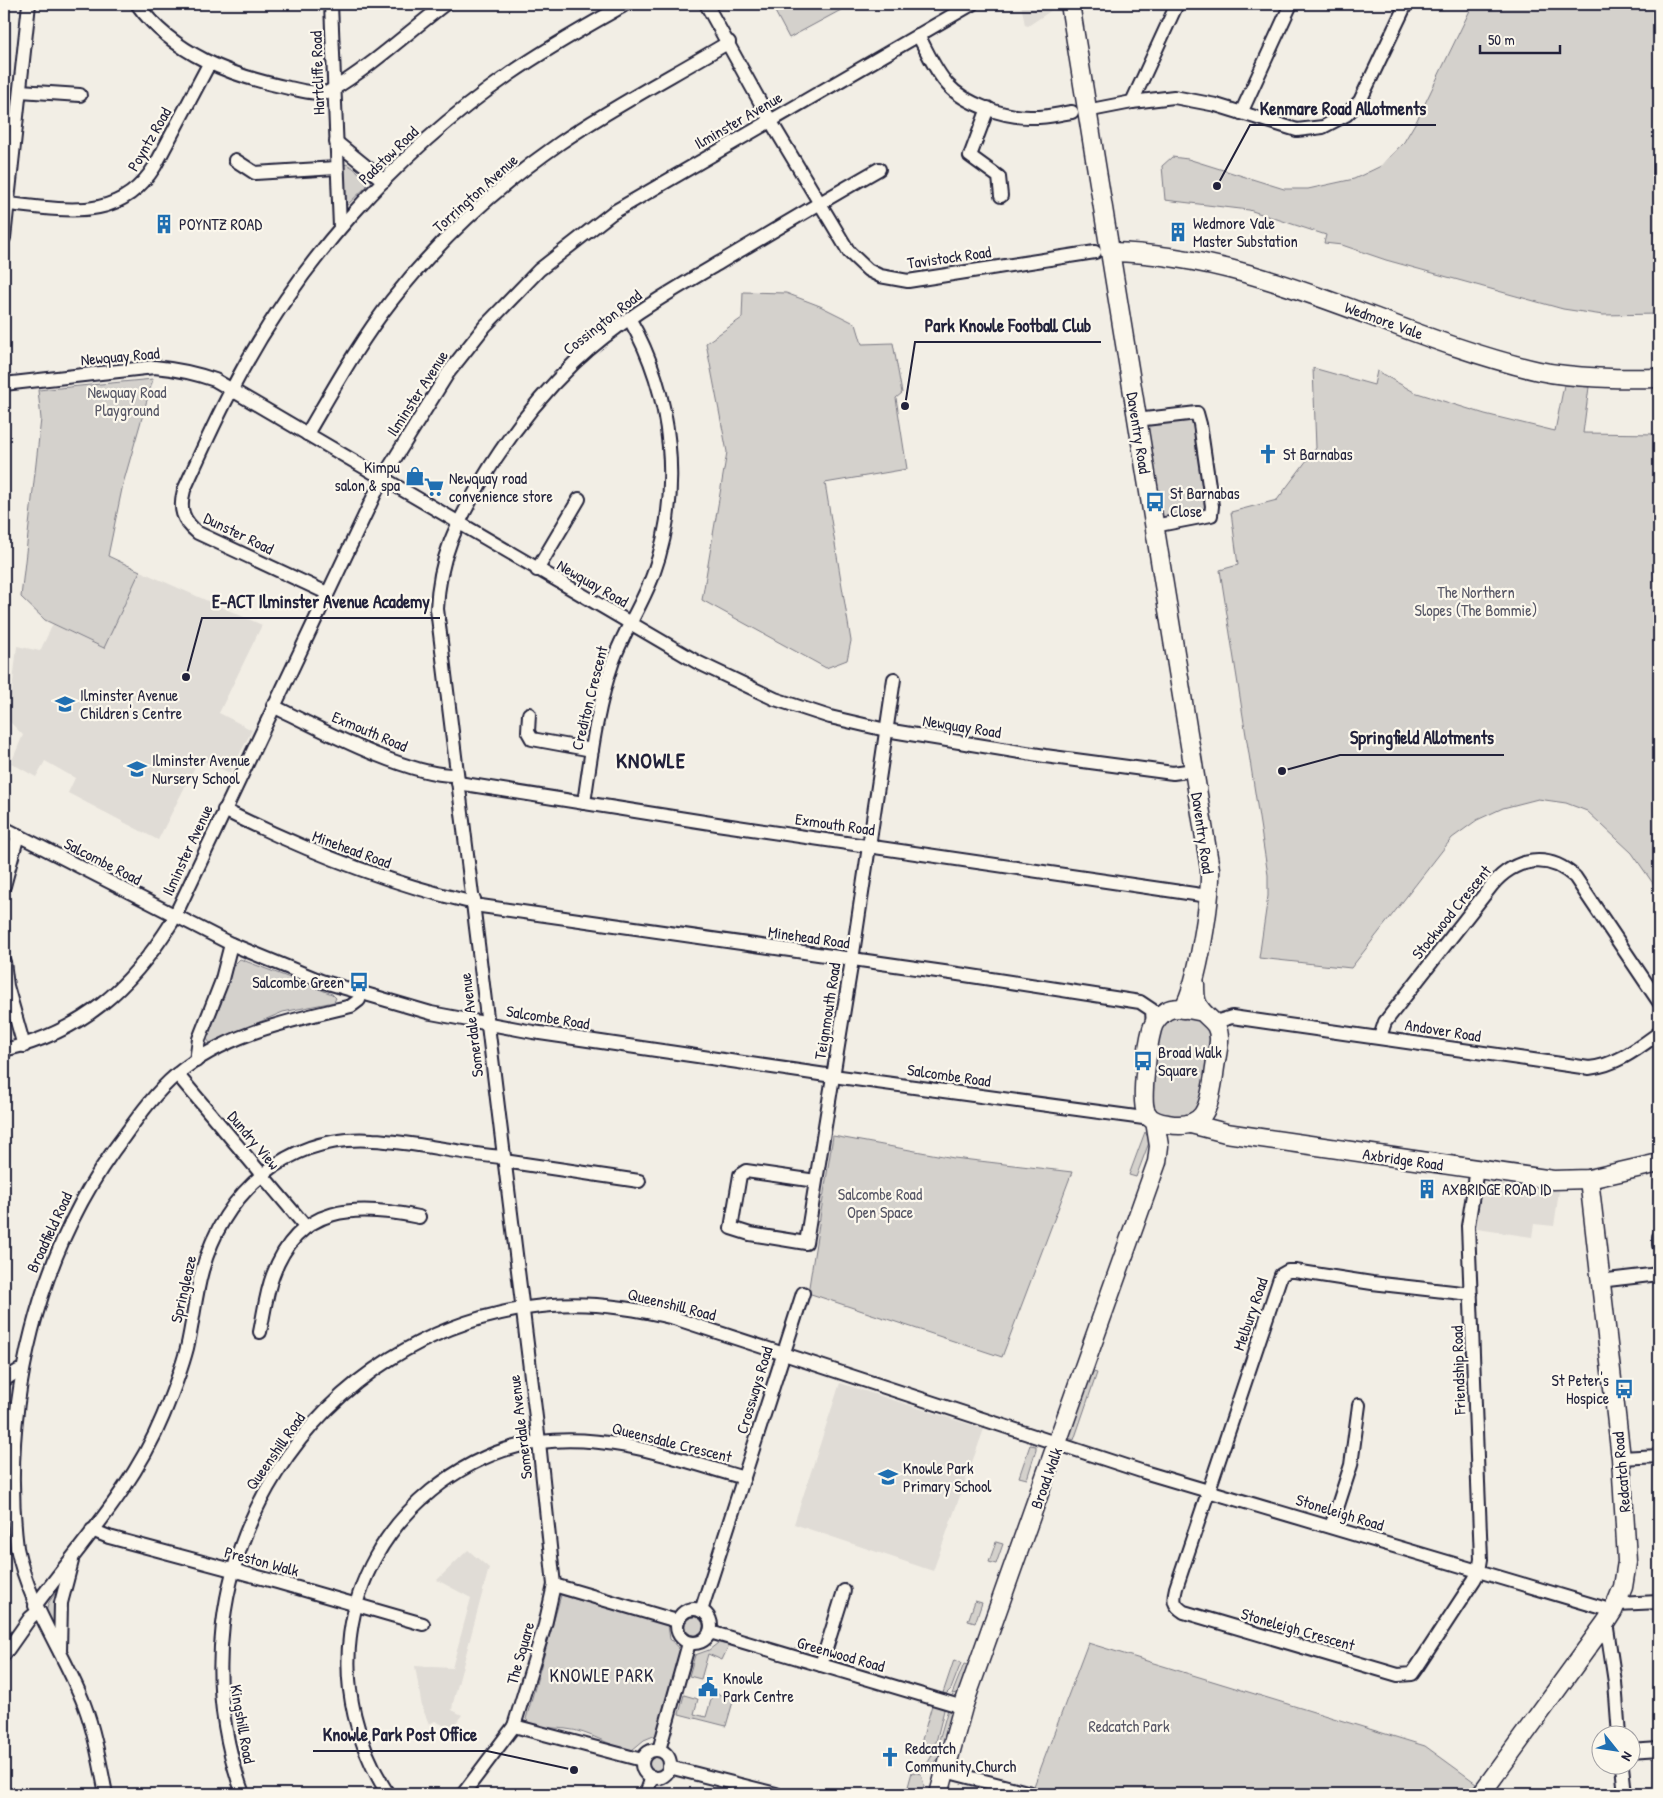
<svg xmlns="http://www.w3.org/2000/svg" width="1663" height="1798" viewBox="0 0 1663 1798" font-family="'Patrick Hand',sans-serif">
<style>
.built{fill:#e0dcd6}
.green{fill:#d4d1cc;stroke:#7b7a84}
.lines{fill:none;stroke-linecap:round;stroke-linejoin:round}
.street-casing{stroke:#22223b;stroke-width:16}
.secondary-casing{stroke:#22223b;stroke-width:21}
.street{stroke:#fbf7ec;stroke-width:12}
.secondary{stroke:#fbf7ec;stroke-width:18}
.labels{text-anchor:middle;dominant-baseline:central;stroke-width:4.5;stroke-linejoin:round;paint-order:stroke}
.street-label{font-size:16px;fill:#22223b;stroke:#fbf7ec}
.poi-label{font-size:16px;fill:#22223b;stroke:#fbf7ec;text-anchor:start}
.park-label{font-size:16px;fill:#575766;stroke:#fbf7ec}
.neighbourhood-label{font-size:18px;letter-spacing:1px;fill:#22223b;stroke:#fbf7ec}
.district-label{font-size:21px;font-weight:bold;letter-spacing:1px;fill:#22223b;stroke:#fbf7ec}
.leader{fill:none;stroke:#22223b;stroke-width:2}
.callout-dot{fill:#22223b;stroke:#fbf7ec;stroke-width:2}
.callout-label{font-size:18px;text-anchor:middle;font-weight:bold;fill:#22223b;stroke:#fbf7ec;stroke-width:4.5;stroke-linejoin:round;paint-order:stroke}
</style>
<rect width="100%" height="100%" fill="#f2eee5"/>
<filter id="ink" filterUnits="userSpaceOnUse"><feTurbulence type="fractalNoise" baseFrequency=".02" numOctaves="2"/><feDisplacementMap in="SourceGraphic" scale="10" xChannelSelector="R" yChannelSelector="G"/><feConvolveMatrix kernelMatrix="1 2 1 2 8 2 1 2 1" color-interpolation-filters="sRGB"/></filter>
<g filter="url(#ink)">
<g class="built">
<path d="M1021,4H1046L1055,8L1028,26L1025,25Z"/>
<path d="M140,571L262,625L219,713L252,730L230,773L199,759L158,840L68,793L75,778L45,761L36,777L11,763L23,735L4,716V698L12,692L17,646L40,651L53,624L104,648Z"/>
<path d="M1486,1181L1559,1191L1554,1226L1534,1224L1532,1237L1477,1229L1479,1190Z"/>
<path d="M840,1383L984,1429L933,1571L794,1524Z"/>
<path d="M468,1550L489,1568L453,1703L452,1710L462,1715L451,1729L435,1721L429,1724L422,1707L415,1666L452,1668L471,1598L437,1580Z"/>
</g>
<g class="green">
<path d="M771,4H852L789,38Z"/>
<path d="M1473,4H1659V314L1603,315L1563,309L1386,260L1342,245L1324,243L1326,235L1249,210L1165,200L1162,166L1172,157L1188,159L1284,189H1308L1354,179L1381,166L1404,142L1417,120Z"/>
<path d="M346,164C354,167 365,177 367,186L345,207L342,168Z"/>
<path d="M743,292L786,293L820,306L856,324L862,344L893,343L902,393L896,398L907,469L825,483L851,641L847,660L826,668L702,600L727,452L706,343L742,318Z"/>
<path d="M1313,368L1374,385L1377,371L1414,392L1485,414L1555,431L1564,385L1589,387L1583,433L1659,434V892L1632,853L1587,811L1566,803L1538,799L1503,808L1477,820L1452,838L1351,968L1259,958L1268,896V875L1220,570L1238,565L1231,512L1277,500L1316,448Z"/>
<path d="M153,379L123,484L108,556L140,571L104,648L45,620L21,597L41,419L38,390Z"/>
<path d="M1188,417L1196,426L1209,514L1160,520L1144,424Z"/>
<path d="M240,959L332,994L336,998L334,1002L283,1012L210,1043L206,1038L221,1004L233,966Z"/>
<path d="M1174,1014L1198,1017L1212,1033C1210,1048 1206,1093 1201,1105C1197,1114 1187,1115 1178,1117C1134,1127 1157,1047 1160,1026Z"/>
<path d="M1145,1132L1150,1140L1136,1177L1129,1175Z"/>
<path d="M833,1136L954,1158L1072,1172L1002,1357L808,1293Z"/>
<path d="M1090,1371L1097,1373L1074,1440L1066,1437Z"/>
<path d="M1030,1445L1036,1446V1450L1027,1479L1019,1477Z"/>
<path d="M996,1542L1003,1544L996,1564L989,1562Z"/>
<path d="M62,1584L55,1632L46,1612L49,1602Z"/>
<path d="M561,1595L668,1625L670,1639L680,1650L656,1735L644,1740L632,1750C609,1747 590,1731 566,1729C554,1727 533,1730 526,1719Z"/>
<path d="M975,1601L982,1603L975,1623L968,1621Z"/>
<circle cx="694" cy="1626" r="9"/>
<path d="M718,1643L729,1645L722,1660L708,1654L701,1679L689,1676L695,1655L709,1650Z"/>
<path d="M1088,1643L1425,1746L1476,1783L1468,1794H1031Z"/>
<path d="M954,1660L961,1663L951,1689L946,1694L943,1693Z"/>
<path d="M964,1664L971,1666L961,1692L952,1694Z"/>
<path d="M713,1693L734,1698L726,1726L679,1714L684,1695L698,1699L694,1714L706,1717Z"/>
<path d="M932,1705L942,1707L944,1710L936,1742L925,1751L919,1750Z"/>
<path d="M948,1709L954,1714L942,1754L931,1765L927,1764L937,1747Z"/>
<circle cx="656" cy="1764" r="9"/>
<path d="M912,1772L921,1774L924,1785L921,1794H906Z"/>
</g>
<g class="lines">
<defs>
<g id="street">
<path d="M137,4C173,54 231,76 289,88C300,90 320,96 330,91C371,67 407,33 445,4"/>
<path d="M331,4L340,227"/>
<path d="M706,4L770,120L849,252L868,270L880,276L908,281L1095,252"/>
<path d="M918,35C927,51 935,71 948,85C965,104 1004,117 1030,117C1044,118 1058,114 1072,112"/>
<path d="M20,91L80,95"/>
<path d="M1132,102L1177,4"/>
<path d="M988,108L970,156L999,177L1001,196"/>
<path d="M1086,111L1132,102L1174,97L1216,105L1297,130L1323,127L1346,115L1360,101L1406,4"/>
<path d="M1241,113L1291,4"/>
<path d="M336,142L384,181"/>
<path d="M235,160L255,173L336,168"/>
<path d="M7,204C64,209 119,224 155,166L209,64"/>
<path d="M4,238L29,4"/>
<path d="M4,384L154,367C176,369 195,373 215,380L697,662L775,699L830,717L886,730L1045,756L1173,773L1194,770"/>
<path d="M1136,420L1197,413L1200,424L1212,506L1211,515L1154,526"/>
<path d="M307,434C334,388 359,342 392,300C439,240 497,187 560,143C612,107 674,75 729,42"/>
<path d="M537,570L579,499"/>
<path d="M327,593L198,533C182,520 179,509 184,490C199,457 214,423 231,391C296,265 393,155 510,74C547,48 587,26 626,4"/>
<path d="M273,706C318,728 409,777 457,775"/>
<path d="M529,714L528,732L532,739L592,750"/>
<path d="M458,783L717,824L1208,896"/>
<path d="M584,803C591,755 597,706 613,661C624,631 642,605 653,575C683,492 673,394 629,318"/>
<path d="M224,810C302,849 381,881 466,901L474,899"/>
<path d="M4,828L231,944L321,981L431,1013L533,1032L833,1076L1151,1119"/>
<path d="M4,886L18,835"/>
<path d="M474,905L965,975L1140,1002L1152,1010L1153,1027"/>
<path d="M4,962L7,986L24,1046"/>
<path d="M1215,1022L1232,1017L1589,1068C1617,1065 1637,1049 1659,1033"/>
<path d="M1380,1037L1385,1022L1492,885C1515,858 1548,852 1575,877L1659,1002"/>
<path d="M4,1050C82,1032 130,989 172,922L382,479L448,373L485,326L539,270L612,213L972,4"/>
<path d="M196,1061L199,1039L221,983L231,944"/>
<path d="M177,1074L306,1227"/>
<path d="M504,1161L639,1181"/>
<path d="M816,1181L806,1243L750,1234L731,1228L740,1175L746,1171L816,1181L852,960L894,679"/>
<path d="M1659,1237V1245"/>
<path d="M1599,1281L1659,1274"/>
<path d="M1471,1294L1372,1283L1295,1271H1288L1281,1275L1176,1588C1173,1600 1173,1605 1184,1612L1398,1675L1412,1674L1417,1667L1474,1580L1479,1571L1481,1559L1468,1226L1477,1169"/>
<path d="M260,1332C264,1313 266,1293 273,1275C299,1204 356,1204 419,1217"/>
<path d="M4,1380L18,1371"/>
<path d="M1621,1458L1659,1456"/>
<path d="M1331,1527L1351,1465L1359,1405"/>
<path d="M92,1530L109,1537L277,1582L423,1624"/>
<path d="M554,1585L539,1442L437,609C439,557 456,525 481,482C507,438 537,399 574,363C617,322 668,293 719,263C773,231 826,199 879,169"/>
<path d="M1617,1604L1659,1602"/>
<path d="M35,1606C80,1545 134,1487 163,1416C172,1394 181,1371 187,1348C193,1323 195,1296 202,1271C224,1192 288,1134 373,1140C416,1142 460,1154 503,1157"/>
<circle cx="694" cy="1626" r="17"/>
<path d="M701,1611L803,1293"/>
<path d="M1606,1622L1615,1682L1619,1736"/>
<path d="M710,1632L963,1707"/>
<path d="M60,1652L61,1603L72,1561"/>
<path d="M4,1655L30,1618L37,1612"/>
<path d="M821,1665L844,1591"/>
<path d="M659,1750L689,1643"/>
<circle cx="656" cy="1764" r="14"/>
<path d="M1630,1751L1659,1749"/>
<path d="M642,1760L514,1726L545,1625L554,1585L677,1621"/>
<path d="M1622,1766L1625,1794"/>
<path d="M669,1767L776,1794"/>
<path d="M945,1771L1031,1793"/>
<path d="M106,1794C100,1764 95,1733 84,1704C63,1650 29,1606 17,1548C0,1405 38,1248 125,1135C140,1114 156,1092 176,1075C226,1033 289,1021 351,1006L359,1000L360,994"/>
<path d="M243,1794C161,1569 311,1326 552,1305C593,1302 634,1308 674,1318L1144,1472L1613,1611"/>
<path d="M388,1794C324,1694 337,1568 431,1491C462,1466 500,1447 540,1442C611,1433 677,1459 744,1478"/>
<path d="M463,1794L514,1726"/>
<path d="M646,1794L652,1777"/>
</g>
<g id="secondary">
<path d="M1070,4L1210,869C1211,898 1198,985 1183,1009"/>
<path d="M1110,252C1265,255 1392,337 1539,371C1572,378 1624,379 1659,378"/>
<path d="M1195,984C1195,990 1195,998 1197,1003C1204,1020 1220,1018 1219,1041C1218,1052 1215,1064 1214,1075C1209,1104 1207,1131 1168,1124C1159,1123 1150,1121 1146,1112C1140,1100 1148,1043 1152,1029C1154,1022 1160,1015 1166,1011C1176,1005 1192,1010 1203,1012"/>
<path d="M1191,1124L1226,1133L1553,1180L1589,1179L1659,1163"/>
<path d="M939,1794L963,1707L1157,1162L1159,1146L1155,1121"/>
<path d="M1481,1794L1606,1622L1613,1611L1623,1587L1627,1562L1626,1543L1621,1458L1589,1179"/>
</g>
</defs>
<use href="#street" class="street-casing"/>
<use href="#secondary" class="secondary-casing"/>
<use href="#street" class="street"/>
<use href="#secondary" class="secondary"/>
</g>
</g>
<defs>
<symbol id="building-bare" viewBox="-9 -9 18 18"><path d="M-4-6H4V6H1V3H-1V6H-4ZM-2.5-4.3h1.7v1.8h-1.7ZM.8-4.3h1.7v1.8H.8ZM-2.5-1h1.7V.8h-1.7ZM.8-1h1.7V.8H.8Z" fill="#1f6fb2" stroke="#fbf7ec" stroke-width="2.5" paint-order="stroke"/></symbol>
<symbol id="church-bare" viewBox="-9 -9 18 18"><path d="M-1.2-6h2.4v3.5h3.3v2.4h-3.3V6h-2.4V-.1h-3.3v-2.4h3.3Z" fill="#1f6fb2" stroke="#fbf7ec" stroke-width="2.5" paint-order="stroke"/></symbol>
<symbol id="shop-bare" viewBox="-9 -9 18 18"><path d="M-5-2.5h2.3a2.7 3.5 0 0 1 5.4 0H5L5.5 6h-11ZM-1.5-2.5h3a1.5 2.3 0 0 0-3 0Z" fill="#1f6fb2" stroke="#fbf7ec" stroke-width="2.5" paint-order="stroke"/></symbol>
<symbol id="supermarket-bare" viewBox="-9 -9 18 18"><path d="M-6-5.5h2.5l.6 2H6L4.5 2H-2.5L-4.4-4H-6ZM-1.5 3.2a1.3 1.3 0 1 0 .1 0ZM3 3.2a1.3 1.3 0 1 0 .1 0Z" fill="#1f6fb2" stroke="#fbf7ec" stroke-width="2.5" paint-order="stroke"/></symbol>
<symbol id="bus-bare" viewBox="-9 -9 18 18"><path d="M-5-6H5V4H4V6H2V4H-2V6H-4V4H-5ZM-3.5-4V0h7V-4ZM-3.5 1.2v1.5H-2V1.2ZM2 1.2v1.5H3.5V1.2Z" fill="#1f6fb2" stroke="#fbf7ec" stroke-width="2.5" paint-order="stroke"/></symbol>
<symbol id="school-bare" viewBox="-9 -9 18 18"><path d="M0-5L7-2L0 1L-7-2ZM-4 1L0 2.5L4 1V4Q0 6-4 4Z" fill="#1f6fb2" stroke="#fbf7ec" stroke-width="2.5" paint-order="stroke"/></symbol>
<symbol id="civic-bare" viewBox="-9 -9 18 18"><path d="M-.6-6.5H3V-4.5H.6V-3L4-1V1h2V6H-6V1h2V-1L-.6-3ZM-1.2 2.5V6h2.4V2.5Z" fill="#1f6fb2" stroke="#fbf7ec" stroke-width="2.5" paint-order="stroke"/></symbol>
</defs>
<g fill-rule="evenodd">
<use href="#building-bare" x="150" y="210" width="28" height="28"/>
<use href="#building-bare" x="1164" y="218" width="28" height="28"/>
<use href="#church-bare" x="1254" y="440" width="28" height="28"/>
<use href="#shop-bare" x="401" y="462" width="28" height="28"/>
<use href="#supermarket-bare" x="420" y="473" width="28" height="28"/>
<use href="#bus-bare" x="1141" y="488" width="28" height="28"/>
<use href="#school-bare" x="51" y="690" width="28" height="28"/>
<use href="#school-bare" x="123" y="755" width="28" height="28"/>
<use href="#bus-bare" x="345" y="968" width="28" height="28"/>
<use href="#bus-bare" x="1129" y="1047" width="28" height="28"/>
<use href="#building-bare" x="1413" y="1175" width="28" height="28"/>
<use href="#bus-bare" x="1610" y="1375" width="28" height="28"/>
<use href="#school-bare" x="874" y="1463" width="28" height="28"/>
<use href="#civic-bare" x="694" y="1673" width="28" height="28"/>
<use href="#church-bare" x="876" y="1743" width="28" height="28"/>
</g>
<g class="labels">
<g class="street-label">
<text transform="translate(317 73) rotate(-92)">Hartcliffe Road</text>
<text transform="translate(738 120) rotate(-30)">Ilminster Avenue</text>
<text transform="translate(149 139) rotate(-60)">Poyntz Road</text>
<text transform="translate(388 155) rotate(-44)">Padstow Road</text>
<text transform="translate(475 193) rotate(-42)">Torrington Avenue</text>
<text transform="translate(949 257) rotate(-8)">Tavistock Road</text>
<text transform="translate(1384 320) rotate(20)">Wedmore Vale</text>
<text transform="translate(602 322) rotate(-38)">Cossington Road</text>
<text transform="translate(120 356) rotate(-5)">Newquay Road</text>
<text transform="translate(417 393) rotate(-57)">Ilminster Avenue</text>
<text transform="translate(1139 433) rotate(81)">Daventry Road</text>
<text transform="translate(239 533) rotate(26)">Dunster Road</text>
<text transform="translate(593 583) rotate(30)">Newquay Road</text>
<text transform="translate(589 698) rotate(-76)">Crediton Crescent</text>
<text transform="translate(962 726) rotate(9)">Newquay Road</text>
<text transform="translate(370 731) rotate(23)">Exmouth Road</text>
<text transform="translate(835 824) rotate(8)">Exmouth Road</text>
<text transform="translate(1203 833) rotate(82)">Daventry Road</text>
<text transform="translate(352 849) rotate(20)">Minehead Road</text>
<text transform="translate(187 850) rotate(-65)">Ilminster Avenue</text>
<text transform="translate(103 861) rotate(27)">Salcombe Road</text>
<text transform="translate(1451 912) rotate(-51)">Stockwood Crescent</text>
<text transform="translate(809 937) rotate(8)">Minehead Road</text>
<text transform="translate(827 1011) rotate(-81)">Teignmouth Road</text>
<text transform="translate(548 1017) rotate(9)">Salcombe Road</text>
<text transform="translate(471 1025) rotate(-97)">Somerdale Avenue</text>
<text transform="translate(1443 1030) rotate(9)">Andover Road</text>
<text transform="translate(949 1075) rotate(8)">Salcombe Road</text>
<text transform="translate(254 1140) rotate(50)">Dundry View</text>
<text transform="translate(1403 1159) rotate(8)">Axbridge Road</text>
<text transform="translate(49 1232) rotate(-65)">Broadfield Road</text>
<text transform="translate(183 1289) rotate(-77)">Springleaze</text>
<text transform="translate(672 1304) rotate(14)">Queenshill Road</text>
<text transform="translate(1250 1314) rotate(-71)">Melbury Road</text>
<text transform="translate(1458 1370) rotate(-92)">Friendship Road</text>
<text transform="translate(754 1390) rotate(-73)">Crossways Road</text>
<text transform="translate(520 1427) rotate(-97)">Somerdale Avenue</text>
<text transform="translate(672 1442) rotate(14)">Queensdale Crescent</text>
<text transform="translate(275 1451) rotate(-55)">Queenshill Road</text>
<text transform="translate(1621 1472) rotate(-95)">Redcatch Road</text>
<text transform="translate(1046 1478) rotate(-70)">Broad Walk</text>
<text transform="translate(1340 1512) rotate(17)">Stoneleigh Road</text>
<text transform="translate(262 1561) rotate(15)">Preston Walk</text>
<text transform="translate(1298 1629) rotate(16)">Stoneleigh Crescent</text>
<text transform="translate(520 1653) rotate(-74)">The Square</text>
<text transform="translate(841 1654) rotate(16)">Greenwood Road</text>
<text transform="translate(243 1724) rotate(80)">Kingshill Road</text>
</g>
<g class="poi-label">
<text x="1193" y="223">Wedmore Vale<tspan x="1193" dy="18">Master Substation</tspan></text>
<text x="179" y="224">POYNTZ ROAD</text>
<text x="1283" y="454">St Barnabas</text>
<text x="400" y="467" text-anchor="end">Kimpu<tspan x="400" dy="18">salon &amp; spa</tspan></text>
<text x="449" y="478">Newquay road<tspan x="449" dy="18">convenience store</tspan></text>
<text x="1170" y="493">St Barnabas<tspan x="1170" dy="18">Close</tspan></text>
<text x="80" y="695">Ilminster Avenue<tspan x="80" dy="18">Children's Centre</tspan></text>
<text x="152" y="760">Ilminster Avenue<tspan x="152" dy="18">Nursery School</tspan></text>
<text x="344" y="982" text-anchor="end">Salcombe Green</text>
<text x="1158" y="1052">Broad Walk<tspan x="1158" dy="18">Square</tspan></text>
<text x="1442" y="1189">AXBRIDGE ROAD ID</text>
<text x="1609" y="1380" text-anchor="end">St Peter's<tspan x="1609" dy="18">Hospice</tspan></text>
<text x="903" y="1468">Knowle Park<tspan x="903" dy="18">Primary School</tspan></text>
<text x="723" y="1678">Knowle<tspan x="723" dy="18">Park Centre</tspan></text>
<text x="905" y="1748">Redcatch<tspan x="905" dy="18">Community Church</tspan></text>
</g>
<g class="park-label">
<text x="127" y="392">Newquay Road<tspan x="127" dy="18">Playground</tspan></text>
<text x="1476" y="592">The Northern<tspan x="1476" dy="18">Slopes (The Bommie)</tspan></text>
<text x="880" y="1194">Salcombe Road<tspan x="880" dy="18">Open Space</tspan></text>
<text x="1129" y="1726">Redcatch Park</text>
</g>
<g class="neighbourhood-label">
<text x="602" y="1675">KNOWLE PARK</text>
</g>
<g class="district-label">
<text x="651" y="760">KNOWLE</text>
</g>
</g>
<path class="leader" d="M1217 186L1250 125H1436M905 406L915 342H1101M186 677L202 618H440M1282 771L1340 755H1504M574 1770L487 1751H313"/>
<g class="callout-dot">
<circle cx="1217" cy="186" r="5"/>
<circle cx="905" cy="406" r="5"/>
<circle cx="186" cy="677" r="5"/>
<circle cx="1282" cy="771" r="5"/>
<circle cx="574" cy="1770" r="5"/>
</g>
<g class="callout-label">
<text x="1343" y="115">Kenmare Road Allotments</text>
<text x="1008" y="332">Park Knowle Football Club</text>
<text x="321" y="608">E-ACT Ilminster Avenue Academy</text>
<text x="1422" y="744">Springfield Allotments</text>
<text x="400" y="1741">Knowle Park Post Office</text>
</g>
<rect width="1663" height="1798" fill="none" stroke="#fbf7ec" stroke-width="20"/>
<rect x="10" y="10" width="1643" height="1778" fill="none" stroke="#22223b" stroke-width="2" filter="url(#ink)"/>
<g transform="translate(1616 1750) rotate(120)"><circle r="24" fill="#fbf7ec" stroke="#a4a2a5"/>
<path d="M0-4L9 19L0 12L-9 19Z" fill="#1f6fb2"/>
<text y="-8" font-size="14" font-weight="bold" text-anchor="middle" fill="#22223b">N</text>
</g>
<path d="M1480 45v8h80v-8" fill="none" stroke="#22223b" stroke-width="2.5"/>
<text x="1488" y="45" font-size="15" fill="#22223b" stroke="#fbf7ec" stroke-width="4" paint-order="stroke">50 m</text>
</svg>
